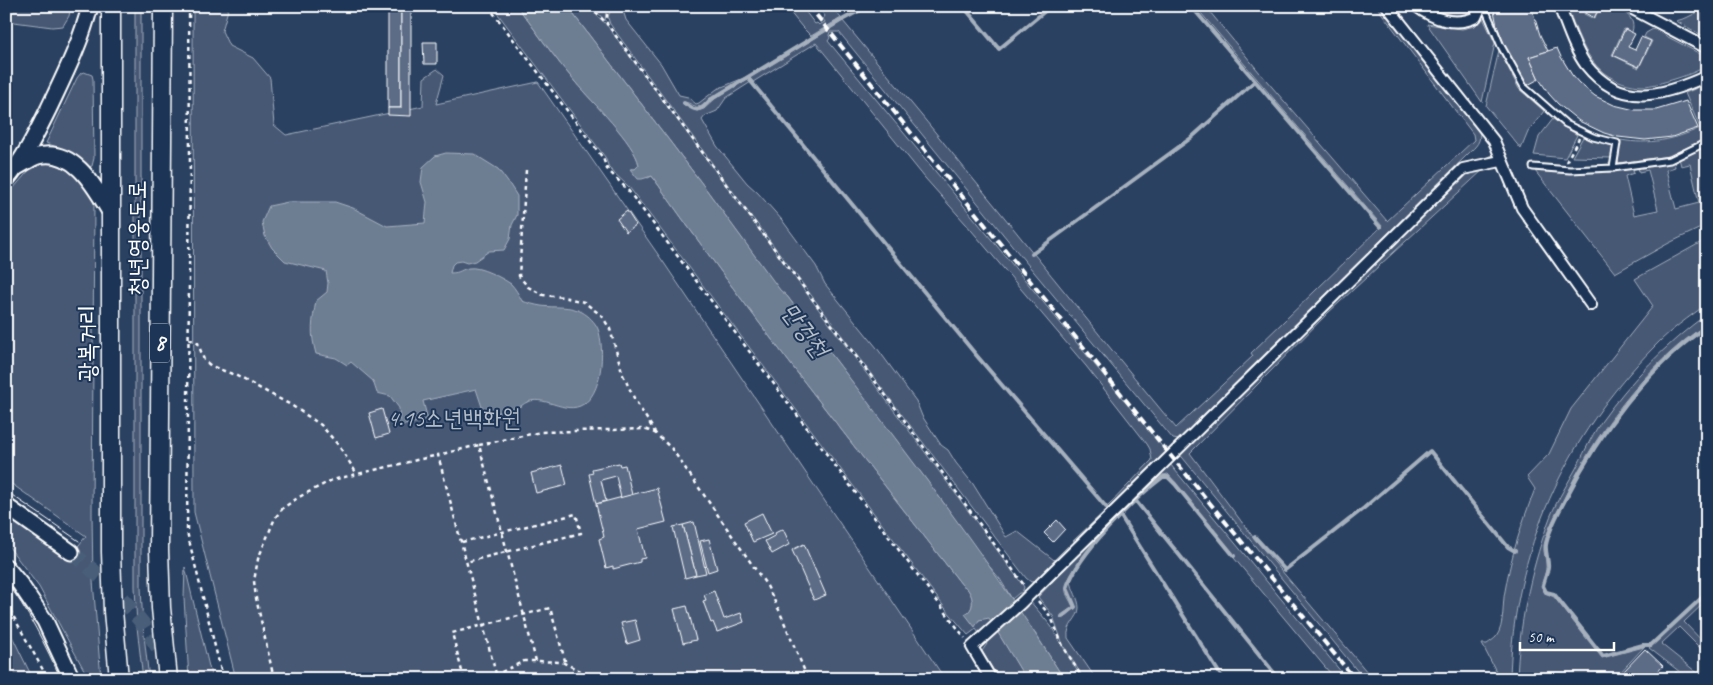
<svg xmlns="http://www.w3.org/2000/svg" width="1713" height="685" viewBox="0 0 1713 685" font-family="Caveat,'Poor Story',sans-serif">
<style>
.green{fill:#465975;stroke:#a2acba}
.water{fill:#6d7d92;stroke:#a7b1be}
.lines{fill:none;stroke-linecap:round;stroke-linejoin:round}
.stream{stroke:#a7b1be;stroke-width:4}
.building{fill:#5b6c86;stroke:#fff}
.primary-tunnel{stroke:#4a5e79;stroke-width:15;stroke-dasharray:15 8;stroke-linecap:butt}
.lane-casing{stroke:#fff;stroke-width:9}
.street-casing{stroke:#fff;stroke-width:14}
.primary-casing{stroke:#fff;stroke-width:19}
.highway-casing{stroke:#fff;stroke-width:21}
.path{stroke:#fff;stroke-width:2.5;stroke-dasharray:4 4;stroke-linecap:butt}
.lane{stroke:#1d3557;stroke-width:5}
.street{stroke:#1d3557;stroke-width:10}
.primary{stroke:#1d3557;stroke-width:15}
.highway{stroke:#1d3557;stroke-width:18}
.tram{stroke:#fff;stroke-width:1}
.rail{stroke:#fff;stroke-width:4;stroke-dasharray:8 4;stroke-linecap:butt}
.labels{text-anchor:middle;dominant-baseline:central;stroke-width:4;stroke-linejoin:round;paint-order:stroke}
.shield{fill:#1d3557;stroke:#bbc2cd;stroke-width:1}
.shield-label{font-size:22px;font-weight:bold;fill:#fff}
.street-label{font-size:24px;fill:#fff;stroke:#1d3557}
.park-label{font-size:24px;fill:#b5bdc8;stroke:#1d3557}
.water-label{font-size:25px;font-style:italic;fill:#b6bec8;stroke:#1d3557}
</style>
<rect width="100%" height="100%" fill="#2a4161"/>
<filter id="ink" filterUnits="userSpaceOnUse"><feTurbulence type="fractalNoise" baseFrequency=".02" numOctaves="2"/><feDisplacementMap in="SourceGraphic" scale="10" xChannelSelector="R" yChannelSelector="G"/><feConvolveMatrix kernelMatrix="1 2 1 2 8 2 1 2 1" color-interpolation-filters="sRGB"/></filter>
<g filter="url(#ink)">
<g class="green">
<path d="M6,6H71L69,16L63,26L52,27L6,21Z"/>
<path d="M135,6H141V587L143,627L149,679H143L137,627L135,587Z"/>
<path d="M193,6H229L222,31L229,46L253,58L270,78L274,125L286,135L423,106L424,78L437,69L444,75L436,104L538,82L664,263L945,679H236L194,512Z"/>
<path d="M492,6H517C537,32 555,59 576,83C591,101 635,142 639,165L635,169H631L648,178L652,176C750,316 857,449 962,585C972,589 978,608 965,614L979,620L989,617L1026,679H999L982,651L987,644L976,629L968,635L945,608L629,187L609,168L605,157Z"/>
<path d="M567,6H588L593,12L606,24C744,211 885,396 1022,584L1024,587L1022,593H1019L1012,599L1000,579L979,554L943,502L787,296L780,291L703,185Z"/>
<path d="M592,6H607L605,21Z"/>
<path d="M611,6H627L623,10L626,20L661,64L679,95L688,97L696,104L699,103L717,89L746,77L709,99L704,106C694,109 691,102 683,102V104L697,111L704,109L716,98L748,79L751,82L726,98L717,111L705,116L702,120L717,146L747,183L758,193L782,220L816,266L825,284L877,348L904,385L916,401L922,416L941,445L948,450L956,463L973,484L1006,537L1017,531L1054,560L1068,546L1069,550L1036,581L1031,582L1026,578L745,208L610,24L608,18Z"/>
<path d="M785,6H801L815,24L817,23L819,25L825,22L823,19L825,16L817,6H831L841,18L811,36L802,27Z"/>
<path d="M1195,6H1205L1260,73L1387,221L1474,140L1473,134L1376,6H1381L1479,130C1482,142 1476,146 1468,154L1179,440L1173,439L1024,260L839,32H830L829,35L830,38L828,41L1165,450L1166,453L1164,456L1077,541H1073L1107,509V507L1152,460L1150,449L1147,444L1086,366L966,224L925,178L816,43L753,82L750,78L843,21C956,155 1064,293 1176,428L1253,356L1251,353L1382,226Z"/>
<path d="M1427,6H1473C1465,23 1440,12 1427,6Z"/>
<path d="M1567,6H1587L1584,14L1594,19L1601,6C1615,6 1638,14 1632,32L1624,29L1612,55L1639,68L1652,41L1644,37L1646,33L1653,29L1704,56L1707,58C1707,61 1707,63 1705,66C1699,73 1654,86 1644,86C1630,86 1615,81 1604,73C1584,57 1576,29 1567,6Z"/>
<path d="M1700,11L1707,15V38L1676,21L1686,18Z"/>
<path d="M1483,18L1495,43L1482,102L1427,24L1462,29L1475,26Z"/>
<path d="M1499,50L1519,89L1544,111L1528,132L1521,149L1486,106Z"/>
<path d="M84,72L92,75L93,79L94,158L92,166L89,167L70,152L46,143L77,78L81,73Z"/>
<path d="M1707,84V138L1669,156L1618,163L1621,140C1649,145 1674,140 1700,128L1685,93Z"/>
<path d="M1553,119L1577,135L1565,158L1534,155L1539,137Z"/>
<path d="M1583,137L1613,146L1611,158L1572,157Z"/>
<path d="M1707,145V225L1669,243L1615,273L1535,171C1568,173 1600,173 1632,169L1634,173L1625,176L1634,215L1658,210L1648,170L1639,172L1638,167L1668,163L1674,161L1675,167L1666,170L1676,209L1699,203L1690,164L1681,166L1679,158Z"/>
<path d="M1492,155L1497,157L1328,313L1190,453L1253,537L1373,679H1364L1178,452L1269,361L1482,161Z"/>
<path d="M44,160L59,163L76,175L93,194L94,202L92,514L93,581L101,679H89L39,587L6,543V516L68,559L86,536L6,480V197L36,162Z"/>
<path d="M1707,239V304C1689,317 1669,331 1654,347C1565,437 1513,551 1510,679H1500L1482,644H1487C1490,642 1494,639 1496,637C1505,625 1502,604 1505,591C1511,556 1522,522 1535,489L1527,477L1549,454L1571,409L1653,306L1635,279Z"/>
<path d="M1707,314V324C1645,365 1593,436 1562,503C1555,516 1547,531 1544,545C1543,552 1546,558 1546,564C1547,571 1543,580 1541,586L1545,593L1554,597L1602,658L1644,647L1614,679H1517C1519,626 1530,573 1548,523C1554,505 1565,488 1574,472C1583,456 1590,438 1601,422C1630,381 1666,344 1707,314Z"/>
<path d="M1170,464L1347,679H1335L1234,558L1235,556L1233,553L1168,474C1165,475 1163,474 1161,476C1142,487 1071,565 1066,585C1064,594 1070,599 1073,607L1061,615V617L1064,618L1075,608L1068,589L1071,580C1072,591 1079,598 1079,608C1079,619 1066,624 1068,638L1096,679H1084L1063,645L1053,616L1038,597L1108,523Z"/>
<path d="M185,567L212,679H189L184,598Z"/>
<path d="M1707,594V600L1684,622L1707,646V655L1679,627L1661,644L1705,679H1689L1649,648Z"/>
<path d="M1029,600L1051,626L1082,679H1064L1037,636L1018,610Z"/>
<path d="M6,627L11,634L33,679H8L6,673Z"/>
</g>
<g class="water">
<path d="M517,6H567L703,185L780,290L787,296C882,422 981,545 1064,679H1026L989,618L979,620L975,627L965,614C977,609 973,590 962,585C857,449 750,316 652,176L642,179H638L630,169H635L639,165C635,143 591,101 576,83C555,59 537,32 517,6Z"/>
<path d="M446,153L474,154L498,169L510,185L517,196V215L512,225L510,239L504,250L489,251L475,261L467,263L461,261L455,262L452,265L450,273C461,273 461,269 469,268C480,266 502,278 511,284C515,288 519,295 522,301C528,303 535,305 541,306C554,308 570,305 582,312C589,316 595,322 598,329C605,348 603,397 580,406C561,414 539,390 521,406L485,416L476,389L423,401L428,420L400,426L399,408L390,396L377,393L373,381L351,362L347,365L336,358L316,354C310,332 312,323 316,301L327,292L328,283L326,271L285,261L272,248L265,236L262,222L269,206L288,202H335L353,208L387,226L425,223L427,202L421,182L423,167L435,156Z"/>
</g>
<g class="lines">
<g class="stream">
<path d="M963,6L999,49L1051,6"/>
<path d="M1191,6L1380,227"/>
<path d="M748,78L977,356L1106,507"/>
<path d="M684,103C696,112 700,112 710,100L840,21L868,6"/>
<path d="M1032,254L1191,138L1255,81"/>
<path d="M1707,326C1647,368 1600,431 1567,496C1559,512 1549,528 1546,545C1545,553 1549,561 1548,568C1547,574 1544,580 1543,586L1546,592L1554,594L1603,656L1643,645H1651L1707,593"/>
<path d="M1135,500L1279,679"/>
<path d="M1120,515L1223,679"/>
<path d="M1255,537L1285,570L1364,508L1430,451L1508,547L1515,551"/>
<path d="M1062,617L1075,607L1067,588C1078,553 1134,499 1163,477H1168L1175,484L1234,556"/>
</g>
</g>
<g class="building">
<rect x="388" y="6" width="13" height="102"/>
<path d="M401,6H411V116L388,115V108H401Z"/>
<path d="M1493,6H1531L1540,35L1548,51L1529,57L1539,79L1526,86L1504,44L1497,26Z"/>
<path d="M1588,6L1599,8L1594,18L1585,13Z"/>
<path d="M1671,6H1685L1683,8L1675,9Z"/>
<path d="M1625,29L1635,34L1628,47L1635,50L1641,37L1651,41L1639,67L1613,55Z"/>
<path d="M423,42H437V64H424Z"/>
<path d="M1557,48L1561,57L1572,75L1579,83L1595,96L1614,105L1635,110H1656L1686,101L1698,128L1672,137L1645,140L1618,137L1604,133L1579,121L1558,104L1549,94L1539,79L1529,57Z"/>
<path d="M627,211L636,225L626,232L617,219Z"/>
<path d="M382,409L389,434L376,438L369,413Z"/>
<path d="M619,463L620,466L625,465L632,495L621,498L616,476L601,480L606,501L596,504L589,474L593,473L592,469Z"/>
<path d="M562,465L567,485L536,493L531,473Z"/>
<path d="M657,488L666,522L638,529L645,558L640,559V562L613,569V566L606,568L599,539L604,537L596,504Z"/>
<path d="M762,513L772,534L753,542L744,522Z"/>
<path d="M1057,520L1065,529L1053,542L1044,533Z"/>
<path d="M694,522L706,573L696,575L683,525Z"/>
<path d="M683,525L696,575L685,578L673,527Z"/>
<path d="M783,529L790,544L772,554L765,541L776,535L775,533Z"/>
<path d="M709,539L717,569L708,572L700,541Z"/>
<path d="M804,544L826,595L814,600L792,550Z"/>
<path d="M714,591L724,619L741,613L744,622L717,632L713,622L711,623L703,601L706,600L704,595Z"/>
<path d="M687,606L696,640L683,643L674,609Z"/>
<path d="M635,620L640,640L627,644L621,623Z"/>
<path d="M1645,649L1663,666L1651,679H1624L1625,678L1621,674Z"/>
<path d="M1676,672L1685,679H1671Z"/>
</g>
<g class="lines">
<path class="primary-tunnel" d="M71,552L114,588L143,624L166,660"/>
<defs>
<g id="lane">
<path d="M1484,6L1501,46L1524,87L1566,124L1593,137L1617,143L1613,168"/>
<path d="M1533,167L1570,170L1613,168L1670,160L1707,142"/>
</g>
<g id="street">
<path d="M1387,6L1494,141L1522,208L1591,305"/>
<path d="M1416,6C1433,19 1455,27 1476,17L1481,6"/>
<path d="M1559,6C1567,25 1574,49 1586,65C1621,109 1663,96 1707,76"/>
<path d="M1627,6L1707,48"/>
<path d="M991,679L972,647L1021,603L1463,169L1501,161"/>
</g>
<g id="primary">
<path d="M17,167C23,164 31,158 38,156C74,147 95,187 110,212"/>
<path d="M6,180C24,159 36,134 48,110C64,76 81,43 90,6"/>
<path d="M6,506L71,552"/>
<path d="M6,567L20,584L45,621L72,679"/>
</g>
<g id="highway">
<path d="M111,6V552L113,611L119,679"/>
<path d="M163,6L159,550L161,608L168,679"/>
</g>
</defs>
<use href="#lane" class="lane-casing"/>
<use href="#street" class="street-casing"/>
<use href="#primary" class="primary-casing"/>
<use href="#highway" class="highway-casing"/>
<g class="path">
<path d="M189,6L190,152L187,532L223,679"/>
<path d="M488,6L603,158L607,169L627,189L965,638"/>
<path d="M590,6L607,24"/>
<path d="M609,6L607,13V24L763,234L896,409L1024,585"/>
<path d="M1699,8L1707,12"/>
<path d="M1566,162L1579,138"/>
<path d="M526,170L519,276L528,287L543,295L563,297L584,302L602,316L610,329L623,375L635,400L655,432"/>
<path d="M189,339L198,343L204,360L211,366L235,375L291,405L321,425L339,446L357,474"/>
<path d="M479,445L541,432L644,429L655,433L672,449L767,586L779,610L808,679"/>
<path d="M462,542L576,514L581,533L466,562"/>
<path d="M1038,601L1051,617L1063,646L1083,679"/>
<path d="M6,603L48,679"/>
<path d="M496,674L438,455L479,445L536,661"/>
<path d="M274,679L256,598L254,581L258,559L275,518L283,508L299,497L332,480L438,455"/>
<path d="M464,679L452,633L550,608L566,664"/>
<path d="M487,679L524,661H536L562,662L597,679"/>
</g>
<use href="#lane" class="lane"/>
<use href="#street" class="street"/>
<use href="#primary" class="primary"/>
<use href="#highway" class="highway"/>
<g class="tram">
<path d="M6,491L79,541"/>
<path d="M6,582C27,607 47,649 61,679"/>
</g>
<path class="rail" d="M809,6L1171,456L1355,679"/>
</g>
</g>
<g class="labels">
<rect class="shield" x="150" y="323.5" width="20" height="39" rx="4"/>
<g class="shield-label">
<text x="160" y="343">8</text>
</g>
<g class="street-label">
<text transform="translate(137 238) rotate(-90)">청년영웅도로</text>
<text transform="translate(87 343) rotate(-90)">광복거리</text>
</g>
<g class="park-label">
<text x="454" y="418">4.15소년백화원</text>
</g>
<g class="water-label">
<text transform="translate(805 330) rotate(53)">만겅천</text>
</g>
</g>
<rect width="1713" height="685" fill="none" stroke="#1d3557" stroke-width="25"/>
<rect x="12" y="12" width="1688" height="660" fill="none" stroke="#fff" stroke-width="2" filter="url(#ink)"/>
<path d="M1520 642v8h94v-8" fill="none" stroke="#ffffff" stroke-width="2.5"/>
<text x="1528" y="642" font-size="15" fill="#ffffff" stroke="#1d3557" stroke-width="4" paint-order="stroke">50 m</text>
</svg>
